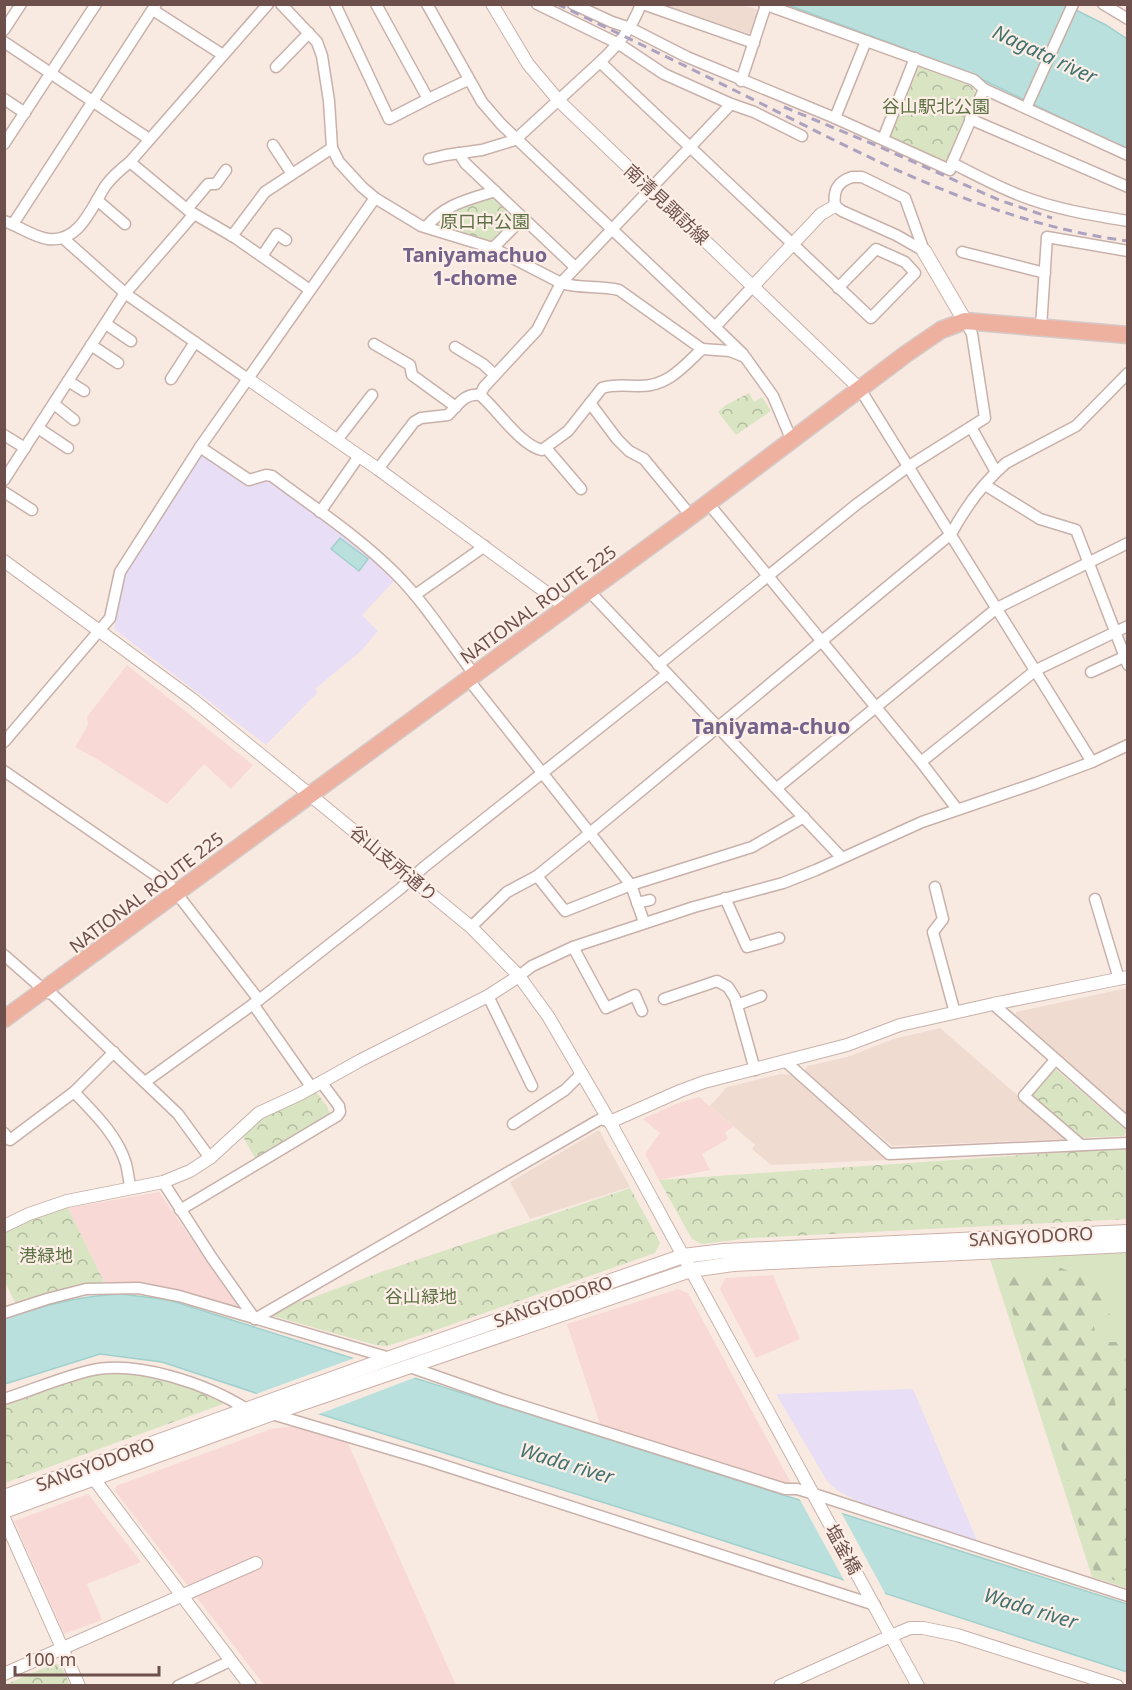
<svg xmlns="http://www.w3.org/2000/svg" width="1132" height="1690" viewBox="0 0 1132 1690" font-family="'Noto Sans','Noto Sans JP',sans-serif">
<style>
.residential{fill:#f0dbd1}
.commercial{fill:#f8d9d6}
.education{fill:#e8def5}
.grass{fill:#d8e4c2}
.forest{fill:url(#forest-firs)}
.park{fill:url(#park-crowns)}
.water{fill:#b9e0dd;stroke:#a0d0cd;stroke-width:1.5}
.pier{fill:#f9eae1}
.lines{fill:none;stroke-linecap:round;stroke-linejoin:round}
.minor-casing{stroke:#c8b1aa;stroke-width:13}
.tertiary-casing{stroke:#c8b1aa;stroke-width:14}
.secondary-casing{stroke:#cdb2aa;stroke-width:16}
.trunk-casing{stroke:#d3cac9;stroke-width:19}
.minor{stroke:#fff;stroke-width:10}
.tertiary{stroke:#fff;stroke-width:12}
.secondary{stroke:#fff;stroke-width:14}
.trunk{stroke:#efb19f;stroke-width:16}
.rail{stroke:#aca2c0;stroke-width:3;stroke-dasharray:9 6;stroke-linecap:butt}
.labels{text-anchor:middle;dominant-baseline:central;stroke-width:4.5;stroke-linejoin:round;paint-order:stroke}
.park-label{font-size:18px;fill:#5d7244;stroke:#fdefe7}
.street-label{font-size:18px;fill:#6d504b;stroke:#fdefe7}
.water-label{font-size:20px;font-style:italic;fill:#41726f;stroke:#fdefe7}
.neighbourhood-label{font-size:20px;font-weight:bold;fill:#74638a;stroke:#fdefe7}
.quarter-label{font-size:21px;font-weight:bold;fill:#74638a;stroke:#fdefe7}
</style>
<defs>
<pattern id="forest-firs" width="22" height="20" patternUnits="userSpaceOnUse" patternTransform="scale(1.5)"><rect width="22" height="20" fill="#d8e4c2"/><path d="M5 1l3.5 6h-7zM16 11l3.5 6h-7z" fill="#b3bba0"/></pattern>
<pattern id="park-crowns" width="20" height="18" patternUnits="userSpaceOnUse" patternTransform="scale(1.5)"><rect width="20" height="18" fill="#d8e4c2"/><path d="M2 6a3 3 0 1 1 6 0M12 15a3 3 0 1 1 6 0" fill="none" stroke="#b3bba0"/></pattern>
</defs>
<rect width="100%" height="100%" fill="#f9eae1"/>
<g class="residential">
<path d="M664,5H742L756,9L759,13L750,34Z"/>
<path d="M1127,988H1128L1127,1115L1016,1017V1012Z"/>
<path d="M940,1028L1068,1139L892,1146L804,1072L807,1066L847,1057L893,1039Z"/>
<path d="M780,1074L792,1075L888,1160L771,1165L752,1149L755,1145L710,1106L727,1087Z"/>
<path d="M599,1130L630,1187L530,1219L510,1182Z"/>
</g>
<g class="commercial">
<path d="M127,665L253,765L231,789L204,764L167,804L97,759L75,747L88,725L87,717Z"/>
<path d="M699,1097L734,1127L725,1132L728,1139L702,1154L710,1170L659,1180L645,1154L660,1133L643,1119L676,1104Z"/>
<path d="M159,1192L239,1308L238,1311L139,1284L104,1282L68,1208Z"/>
<path d="M773,1275L800,1339L756,1358L720,1289L725,1278Z"/>
<path d="M678,1289L688,1293L791,1483L788,1485L601,1427L567,1324Z"/>
<path d="M295,1426L346,1439L456,1685H264L115,1491L116,1486L271,1429Z"/>
<path d="M88,1494L141,1562L87,1584L102,1620L64,1634L14,1521Z"/>
</g>
<g class="education">
<path d="M202,453L248,483L267,477L344,533L396,579L362,615L378,631L361,651L315,689L318,692L266,745L114,629L124,575Z"/>
<path d="M913,1389L978,1543L859,1502L838,1491L827,1481L776,1394Z"/>
</g>
<path class="grass" d="M1127,1248V1588L1092,1577L990,1259Z"/>
<path class="forest" d="M1019,1262L1024,1266L1025,1274L1043,1273L1044,1266C1055,1265 1061,1268 1071,1272C1101,1283 1099,1285 1110,1315L1090,1313L1098,1342H1127V1350L1125,1351L1127,1392L1114,1397L1127,1464V1584L1095,1574L1066,1484L1072,1471L1055,1431L1047,1424L1001,1274L1012,1272V1264Z"/>
<g class="park">
<path d="M920,67L971,86L976,93L946,164L890,138L918,69Z"/>
<path d="M491,198C500,200 512,210 514,219L493,242H488L436,226L435,221L447,212Z"/>
<path d="M749,393L754,402L762,397L771,411L736,435L718,412L726,405Z"/>
<path d="M1052,1066L1127,1131L1124,1136L1076,1138L1029,1097Z"/>
<path d="M316,1092L327,1106L330,1114L329,1118L255,1158L241,1133L255,1121Z"/>
<path d="M1127,1148V1219L1108,1220L751,1238L702,1244L692,1239L659,1180Z"/>
<path d="M630,1188L660,1243L655,1253L433,1331L387,1346L376,1345L273,1316L272,1313L299,1298L301,1302L378,1273Z"/>
<path d="M68,1208L104,1282L78,1287L16,1304L5,1282L4,1232L35,1218Z"/>
<path d="M117,1371L155,1374L218,1397L223,1404L5,1483V1402L90,1374Z"/>
<path d="M55,1663L61,1666L70,1685H5Z"/>
</g>
<g class="water">
<path d="M788,5H1066L1106,25L1127,39V150L965,71Z"/>
<path d="M340,538L368,559L359,571L331,549Z"/>
<path d="M121,1294L169,1300L1127,1604V1672L669,1523L304,1409L162,1362L100,1354L5,1384L4,1319C45,1305 78,1296 121,1294Z"/>
</g>
<g class="pier">
<path d="M357,1357L419,1376L314,1416L253,1395Z"/>
<path d="M799,1498L841,1512L887,1597L846,1584Z"/>
</g>
<g class="lines">
<defs>
<g id="minor">
<path d="M281,4L317,42L322,56L329,101L332,148L339,162L362,187L375,198L421,226L493,248L561,283C580,289 599,285 619,290L702,349L730,351L745,357L773,396L792,441"/>
<path d="M335,4L389,119L428,99"/>
<path d="M376,4L428,99L468,80"/>
<path d="M427,4L482,102L501,124L715,327L754,285"/>
<path d="M537,4L619,44L664,74L731,104L754,112L802,136"/>
<path d="M573,4L612,22L630,28L687,57L835,118L950,170L952,163"/>
<path d="M643,4L754,43"/>
<path d="M764,4L974,80L984,89L1128,155"/>
<path d="M1103,4L1128,19"/>
<path d="M153,10L223,55"/>
<path d="M4,30L21,4"/>
<path d="M4,42L149,139"/>
<path d="M600,62C619,44 632,28 641,4"/>
<path d="M276,67L309,33"/>
<path d="M741,81L766,5"/>
<path d="M984,89L952,163C974,174 996,186 1019,195C1054,209 1091,215 1128,221"/>
<path d="M4,99L25,113"/>
<path d="M1026,108L1073,4"/>
<path d="M835,118L866,41"/>
<path d="M970,119L1128,187"/>
<path d="M883,139L915,58"/>
<path d="M4,144L96,4"/>
<path d="M273,145L292,174"/>
<path d="M459,153L465,163L575,267"/>
<path d="M429,159L446,155L482,150L515,140L600,62L871,318L915,273L905,262L876,249L838,288"/>
<path d="M130,162L189,211L234,237L310,290"/>
<path d="M852,177H862L905,198L924,251L896,235L842,211L835,206C833,191 837,182 852,177Z"/>
<path d="M97,200L125,224"/>
<path d="M187,209L208,184H216L226,170"/>
<path d="M4,221C19,226 33,237 48,239C80,243 92,206 106,185C113,176 121,169 130,162L268,4"/>
<path d="M13,224L156,4"/>
<path d="M426,227C445,204 467,200 495,191"/>
<path d="M232,236L265,192L332,148"/>
<path d="M63,238L126,294L248,379"/>
<path d="M493,248L523,218"/>
<path d="M962,252L1045,273"/>
<path d="M262,256L277,234L286,240"/>
<path d="M106,324L131,341"/>
<path d="M715,327L743,354"/>
<path d="M1041,327L1047,237L1128,251"/>
<path d="M374,344L410,365L412,375L456,407"/>
<path d="M91,345L118,363"/>
<path d="M455,347L483,364L495,375"/>
<path d="M171,379L195,342"/>
<path d="M68,381L84,391"/>
<path d="M860,389L1092,762"/>
<path d="M480,395L484,387L537,330L561,283L731,104"/>
<path d="M590,403L617,439L629,451L644,459L691,516"/>
<path d="M54,404L74,420"/>
<path d="M971,427L996,472"/>
<path d="M38,428L68,448"/>
<path d="M4,435L25,448"/>
<path d="M337,440L372,395"/>
<path d="M200,447L249,480L266,475L272,476C313,507 358,536 395,573C425,603 448,640 474,674"/>
<path d="M546,448L581,489"/>
<path d="M378,469L414,422L421,418L448,415C458,405 464,393 480,395C498,410 520,445 542,450L568,431L602,388C614,384 627,386 640,386C668,386 683,367 702,349"/>
<path d="M4,480L123,296L194,214"/>
<path d="M985,485L1040,519L1076,530L1128,665"/>
<path d="M4,492L32,510"/>
<path d="M708,503L921,762L957,809"/>
<path d="M320,512L359,456"/>
<path d="M588,590L842,858"/>
<path d="M415,595L485,546"/>
<path d="M658,665L857,504L909,466L985,418L972,334L965,321"/>
<path d="M1091,672L1124,657"/>
<path d="M468,679L631,885L644,922"/>
<path d="M4,742L110,618L120,572L200,447L375,198"/>
<path d="M921,762L1036,670L1128,626"/>
<path d="M4,771L171,886L259,1000"/>
<path d="M777,788L997,608L1128,543"/>
<path d="M537,876L565,911L631,885L752,847L804,817"/>
<path d="M935,887L943,919L933,932L955,1013"/>
<path d="M725,898L747,947L779,938"/>
<path d="M1095,899L1119,979"/>
<path d="M637,903L650,900"/>
<path d="M471,927L507,892L537,876L590,833L951,534C965,508 984,482 1006,463L1076,426L1128,373"/>
<path d="M573,947L606,1008L635,995L642,1011"/>
<path d="M4,955L45,991L53,995L178,1114L210,1158"/>
<path d="M519,976L532,966L573,947L694,907L783,883L816,870L922,822L1036,783L1092,762L1128,745"/>
<path d="M488,996L532,1086"/>
<path d="M664,999L717,981L728,987L735,998L755,1070"/>
<path d="M253,1004L312,1088"/>
<path d="M993,1004L1128,1123"/>
<path d="M737,1005L761,996"/>
<path d="M1055,1060L1024,1096L1081,1145"/>
<path d="M785,1061L889,1154L1128,1143"/>
<path d="M145,1082L259,1000L400,889L424,867L667,674"/>
<path d="M74,1092C94,1113 118,1136 126,1164C128,1172 129,1180 130,1187"/>
<path d="M513,1124L565,1090L582,1073"/>
<path d="M4,1133L10,1140L74,1092L114,1052"/>
<path d="M163,1182L212,1258L255,1319"/>
<path d="M180,1210L337,1116L340,1112L339,1106L321,1082"/>
<path d="M4,1313L47,1299L86,1289L138,1288L179,1296L390,1358"/>
<path d="M255,1319L597,1121L601,1119L610,1122"/>
<path d="M410,1367L501,1399L785,1489H797L814,1494L1128,1596"/>
<path d="M4,1399C32,1390 60,1378 88,1371C135,1359 208,1384 248,1410"/>
<path d="M272,1414L427,1460L875,1605"/>
<path d="M178,1686L230,1661"/>
</g>
<g id="tertiary">
<path d="M492,4L528,64L559,101L860,389"/>
<path d="M754,285L821,214L835,206"/>
<path d="M248,379L378,469L566,607"/>
<path d="M4,561L192,699L293,781L471,927L519,976L548,1016L610,1122L918,1686"/>
<path d="M610,1122L680,1091L704,1082L847,1045L900,1025L993,1004L1128,977"/>
<path d="M4,1226L29,1214L67,1201L163,1182L190,1171L210,1158L259,1113L300,1094L361,1060L488,996L519,976"/>
<path d="M88,1471L250,1686"/>
<path d="M4,1518L79,1686"/>
<path d="M4,1674L256,1563"/>
<path d="M780,1686L891,1636L910,1628H923L957,1635L1117,1686"/>
</g>
<g id="secondary">
<path d="M924,251L965,321"/>
<path d="M4,1497L390,1358L683,1256L724,1251L1128,1232"/>
<path d="M4,1511L279,1411L691,1270L733,1264L1128,1245"/>
</g>
<path id="trunk" d="M4,1019L691,516L906,354L941,330L965,321L1128,335"/>
</defs>
<use href="#minor" class="minor-casing"/>
<use href="#tertiary" class="tertiary-casing"/>
<use href="#secondary" class="secondary-casing"/>
<use href="#trunk" class="trunk-casing"/>
<use href="#minor" class="minor"/>
<use href="#tertiary" class="tertiary"/>
<use href="#secondary" class="secondary"/>
<use href="#trunk" class="trunk"/>
<g class="rail">
<path d="M557,4C626,37 694,70 762,104C879,163 996,224 1128,241"/>
<path d="M784,107L880,147L999,200L1052,218"/>
</g>
</g>
<g class="labels">
<g class="park-label">
<text x="936" y="106">谷山駅北公園</text>
<text x="485" y="221">原口中公園</text>
<text x="46" y="1255">港緑地</text>
<text x="421" y="1296">谷山緑地</text>
</g>
<g class="street-label">
<text transform="translate(667 204) rotate(43)">南清見諏訪線</text>
<text transform="translate(538 604) rotate(-36)">NATIONAL ROUTE 225</text>
<text transform="translate(394 863) rotate(40)">谷山支所通り</text>
<text transform="translate(146 892) rotate(-37)">NATIONAL ROUTE 225</text>
<text transform="translate(1031 1236) rotate(-3)">SANGYODORO</text>
<text transform="translate(553 1301) rotate(-19)">SANGYODORO</text>
<text transform="translate(95 1464) rotate(-20)">SANGYODORO</text>
<text transform="translate(844 1549) rotate(61)">塩釜橋</text>
</g>
<g class="water-label">
<text transform="translate(1045 54) rotate(25)">Nagata river</text>
<text transform="translate(567 1463) rotate(17)">Wada river</text>
<text transform="translate(1031 1608) rotate(17)">Wada river</text>
</g>
<g class="neighbourhood-label">
<text x="475" y="254">Taniyamachuo<tspan x="475" dy="23">1-chome</tspan></text>
</g>
<g class="quarter-label">
<text x="771" y="726">Taniyama-chuo</text>
</g>
</g>
<rect width="1132" height="1690" fill="none" stroke="#6d504b" stroke-width="12"/>
<path d="M15 1666v9h144v-9" fill="none" stroke="#6d504b" stroke-width="3"/>
<text x="24" y="1666" font-size="18" fill="#6d504b" stroke="#fdefe7" stroke-width="4.5" paint-order="stroke">100 m</text>
</svg>
